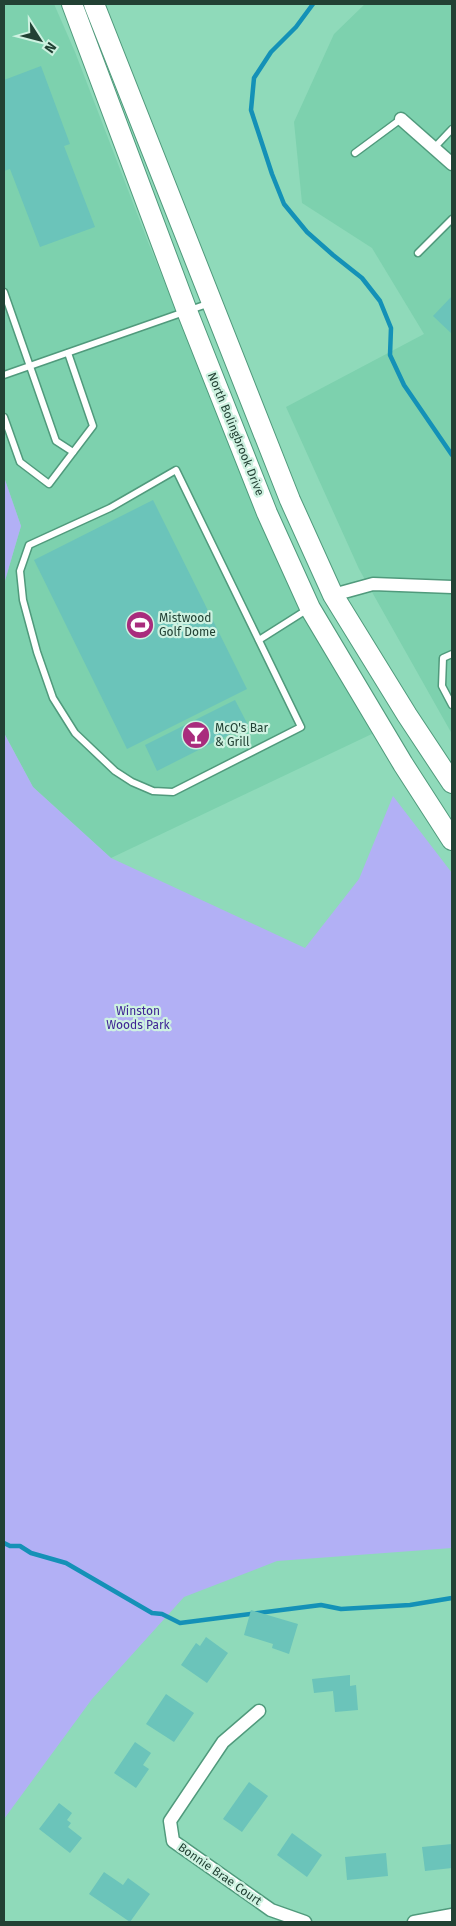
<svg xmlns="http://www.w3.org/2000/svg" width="456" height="1926" viewBox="0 0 456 1926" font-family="'Fira Sans',sans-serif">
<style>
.built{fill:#7dd1ae}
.green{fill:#b2b0f5}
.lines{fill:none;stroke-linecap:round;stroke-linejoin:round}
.stream{stroke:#1491b7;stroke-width:4.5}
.building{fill:#6bc4ba}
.lane-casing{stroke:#509a7c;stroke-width:9}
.street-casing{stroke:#509a7c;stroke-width:15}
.primary-casing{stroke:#509a7c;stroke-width:22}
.lane{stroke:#fff;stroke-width:6}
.street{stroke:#fff;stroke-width:12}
.primary{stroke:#fff;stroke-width:20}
.labels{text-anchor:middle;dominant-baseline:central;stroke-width:4.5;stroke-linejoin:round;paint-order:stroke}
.street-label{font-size:12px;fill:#224134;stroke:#cef2e1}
.poi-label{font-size:12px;fill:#224134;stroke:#cef2e1;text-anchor:start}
.park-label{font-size:12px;fill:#3f2494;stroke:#cef2e1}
</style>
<rect width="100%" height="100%" fill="#8fdaba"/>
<g class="built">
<path d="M4,4H54L75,52L148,242L195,357L308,624L376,732L111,858L33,787L4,733V584L21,526L4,477Z"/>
<path d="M365,4H452V734L359,569L286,407L424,334L372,248L302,203L294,122L334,34Z"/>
</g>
<g class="green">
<path d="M4,477L21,526L4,584Z"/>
<path d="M4,733L33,787L111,858L305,948L359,879L393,796L452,873V1548L277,1561L184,1597L92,1699L4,1819Z"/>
</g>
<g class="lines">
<g class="stream">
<path d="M313,4L296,27L271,52L254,78L251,110L272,174L284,204L307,232L333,255L362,278L380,301L391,328L390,355L404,385L452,455"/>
<path d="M4,1543L10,1546H20L31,1553L66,1563L152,1613L162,1614L180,1623L321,1605L341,1609L410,1605L452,1598"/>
</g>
</g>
<g class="building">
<path d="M41,66L70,144L64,146L95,227L40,247L10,169L4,171V80Z"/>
<path d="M452,296V334L433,316Z"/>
<path d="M153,500L247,689L127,749L34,560Z"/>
<path d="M235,700L248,725L157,771L145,745Z"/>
<path d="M251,1610L298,1624L289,1654L272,1648L273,1644L244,1635Z"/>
<path d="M206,1637L228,1653L207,1683L181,1665L196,1643L200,1646Z"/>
<path d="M350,1675V1686L356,1685L358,1710L335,1712L333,1691L314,1693L312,1679Z"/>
<path d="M166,1694L194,1713L174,1742L146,1724Z"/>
<path d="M135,1742L151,1753L143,1765L149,1769L136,1788L114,1773Z"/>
<path d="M249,1782L268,1796L242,1832L223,1819Z"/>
<path d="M59,1803L72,1813L67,1820L71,1823L68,1827L82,1838L70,1853L39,1829Z"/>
<path d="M292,1833L322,1855L307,1877L277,1855Z"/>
<path d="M452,1844V1868L425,1871L422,1847Z"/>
<path d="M386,1853L388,1876L347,1880L345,1857Z"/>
<path d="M104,1872L123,1885L128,1878L150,1894L130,1922L89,1894Z"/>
</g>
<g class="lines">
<defs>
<g id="lane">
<path d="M434,148L452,129"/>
<path d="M355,153L401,119"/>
<path d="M418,253L452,219"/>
<path d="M4,292L56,441L73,452"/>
<path d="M4,375L210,303"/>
<path d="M4,417L20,462L49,484L93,426L68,353"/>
<path d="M176,470L301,727L173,792L153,791L132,782L115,771L75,733L53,698L37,652L23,600L20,571L29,545L110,508Z"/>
<path d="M259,640L308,609"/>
<path d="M452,654L443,658L442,686L452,705"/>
</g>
<g id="street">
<path d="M401,119L452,164"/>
<path d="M333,595L373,584L452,587"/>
<path d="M259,1711L223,1742L170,1821L173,1841L271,1910L305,1922"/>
<path d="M414,1922L452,1915"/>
</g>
<g id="primary">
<path d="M72,4L187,311L267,513L310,608L403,764L452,840"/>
<path d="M94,4L290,500L333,595L407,715L452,783"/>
</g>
</defs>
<use href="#lane" class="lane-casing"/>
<use href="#street" class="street-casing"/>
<use href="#primary" class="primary-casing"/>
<use href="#lane" class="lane"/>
<use href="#street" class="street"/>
<use href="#primary" class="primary"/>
</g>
<defs>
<symbol id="stadium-disc" viewBox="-11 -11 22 22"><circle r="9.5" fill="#a92c7d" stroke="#cef2e1"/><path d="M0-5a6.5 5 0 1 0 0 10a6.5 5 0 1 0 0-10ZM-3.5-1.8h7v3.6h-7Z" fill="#fff"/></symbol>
<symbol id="bar-disc" viewBox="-11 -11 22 22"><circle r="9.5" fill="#a92c7d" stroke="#cef2e1"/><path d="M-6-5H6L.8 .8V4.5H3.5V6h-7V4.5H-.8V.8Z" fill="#fff"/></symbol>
</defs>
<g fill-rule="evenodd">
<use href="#stadium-disc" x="124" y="609" width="32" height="32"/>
<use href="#bar-disc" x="180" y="719" width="32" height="32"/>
</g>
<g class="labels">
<g class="street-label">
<text transform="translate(236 434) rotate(68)">North Bolingbrook Drive</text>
<text transform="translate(220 1874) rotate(35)">Bonnie Brae Court</text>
</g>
<g class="poi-label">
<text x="159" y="618">Mistwood<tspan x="159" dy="14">Golf Dome</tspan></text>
<text x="215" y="728">McQ's Bar<tspan x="215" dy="14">&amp; Grill</tspan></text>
</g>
<g class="park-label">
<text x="138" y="1011">Winston<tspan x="138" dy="14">Woods Park</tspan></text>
</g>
</g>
<rect width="456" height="1926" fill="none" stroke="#224134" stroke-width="10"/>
<g transform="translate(40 40) rotate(126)" stroke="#cef2e1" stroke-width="4" paint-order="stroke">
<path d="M0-4L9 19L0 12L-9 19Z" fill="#224134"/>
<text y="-8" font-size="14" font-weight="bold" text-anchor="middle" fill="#224134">N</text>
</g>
</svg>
